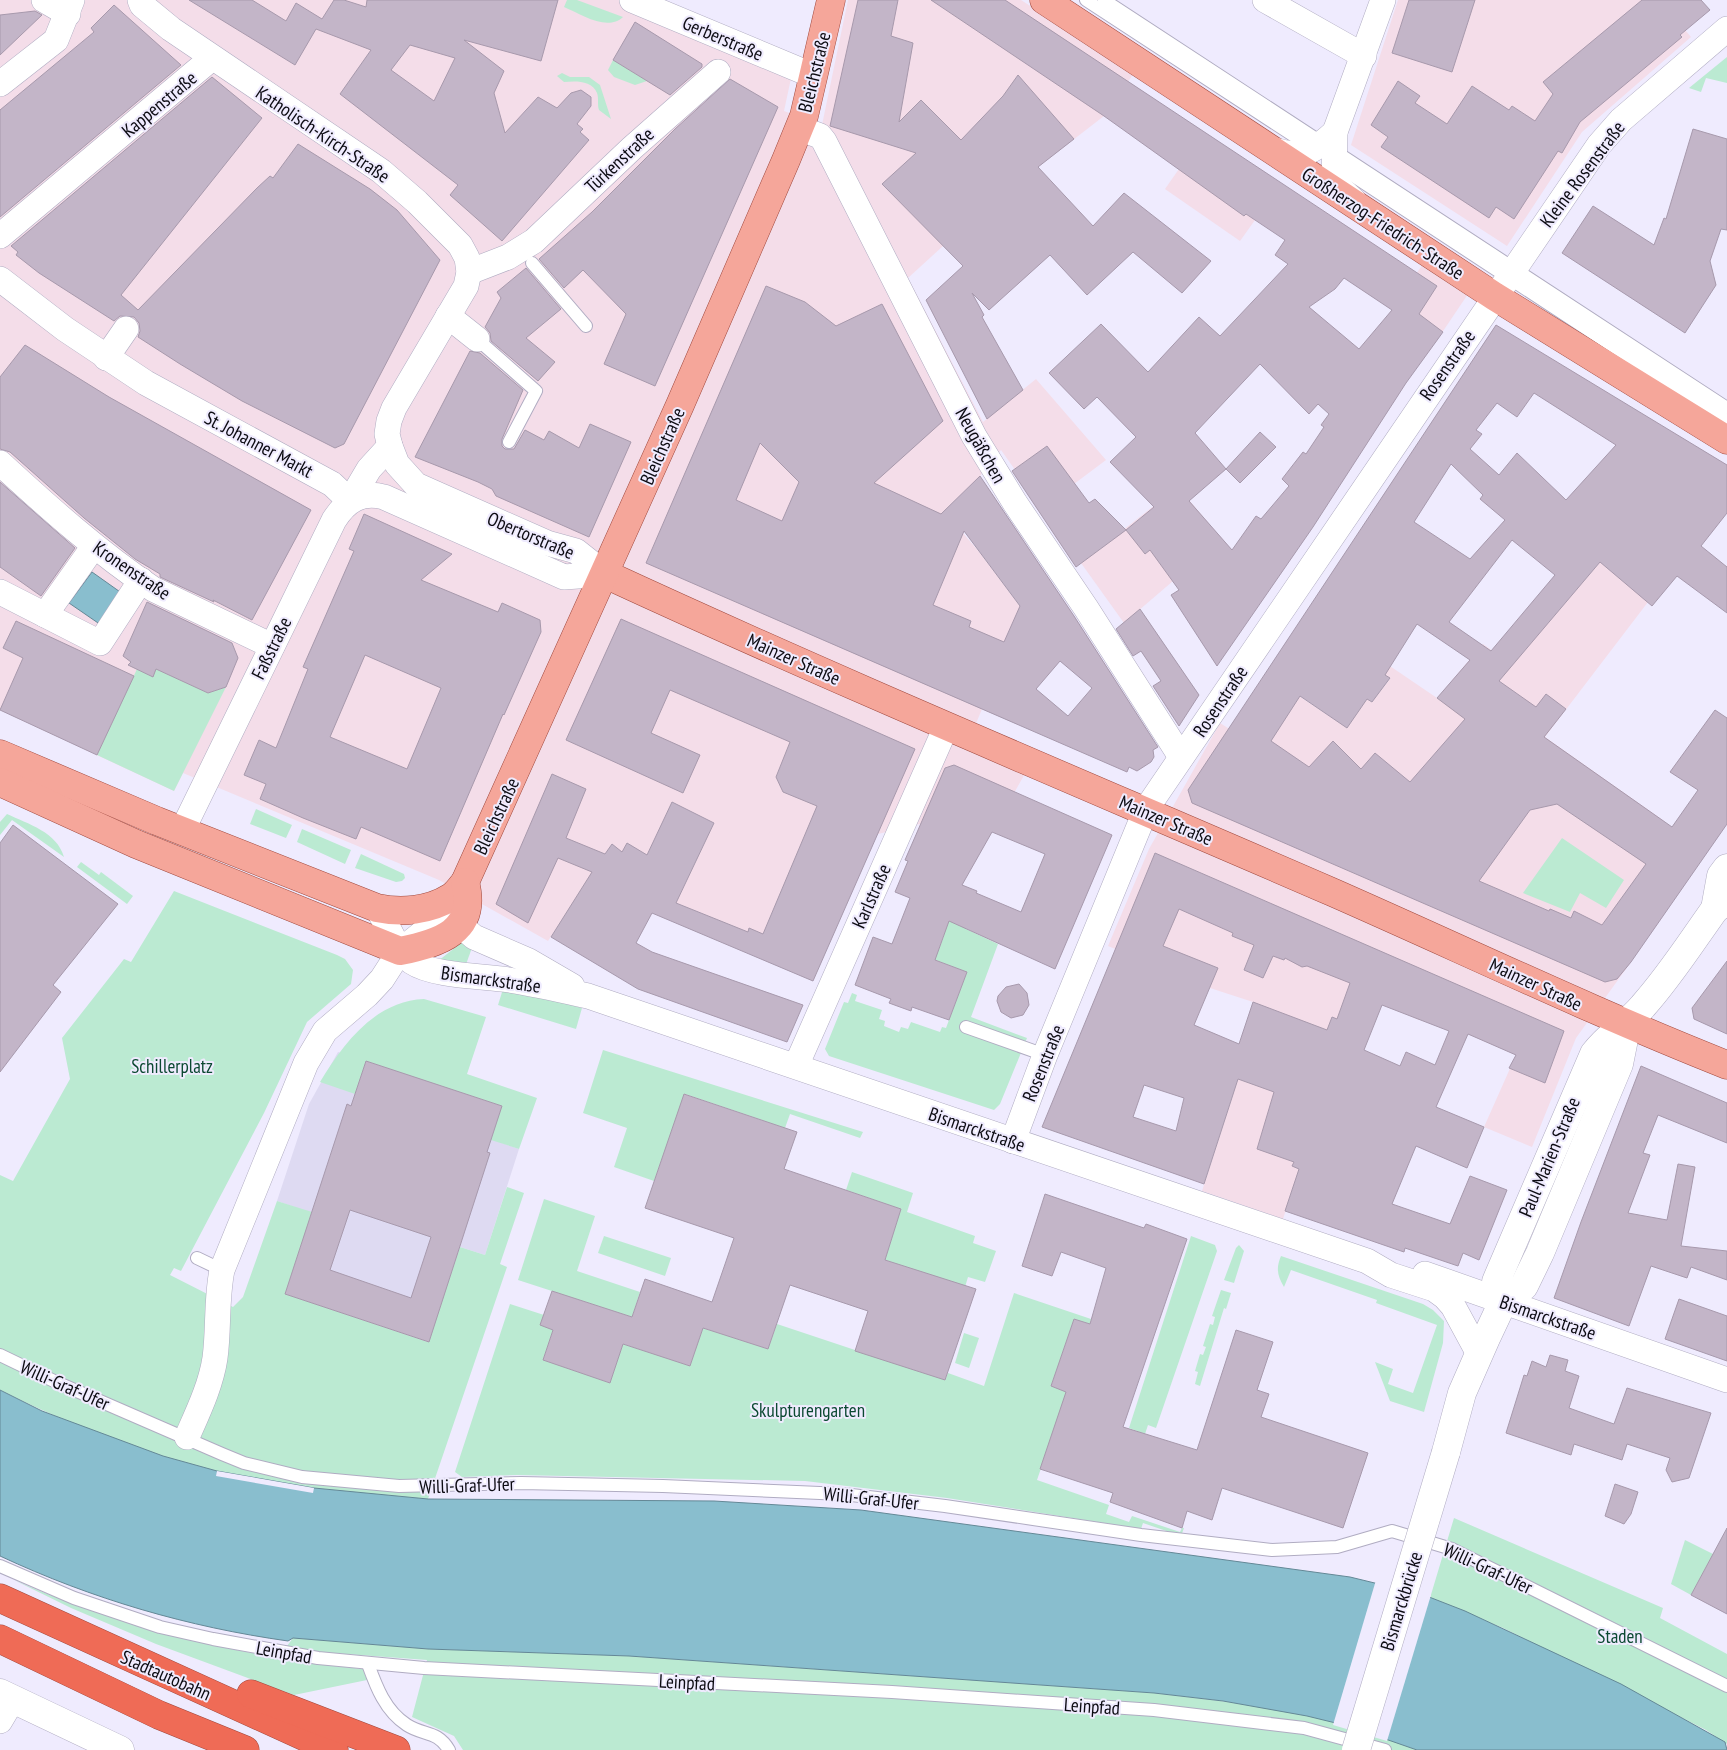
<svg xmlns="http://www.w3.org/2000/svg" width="1727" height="1750" viewBox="0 0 1727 1750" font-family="'PT Sans Narrow',sans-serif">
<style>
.commercial{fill:#f4dde9}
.built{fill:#dedaf2}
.green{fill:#bbead2}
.water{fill:#89bece;stroke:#648896}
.pier{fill:#efebfe}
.building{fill:#c3b5c8;stroke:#a799ac;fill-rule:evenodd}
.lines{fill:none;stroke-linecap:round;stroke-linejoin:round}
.lane-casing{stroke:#b0acc2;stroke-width:14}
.street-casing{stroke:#b0acc2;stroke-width:26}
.secondary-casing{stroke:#b0acc2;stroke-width:29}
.primary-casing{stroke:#a0493e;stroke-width:29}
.highway-casing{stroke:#a0493e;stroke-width:29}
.lane{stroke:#fff;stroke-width:12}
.street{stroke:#fff;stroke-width:25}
.secondary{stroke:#fff;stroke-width:28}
.primary{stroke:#f5a69a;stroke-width:28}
.highway{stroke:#ef6b56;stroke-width:28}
.secondary-bridge-casing{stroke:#b0acc2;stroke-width:29;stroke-linecap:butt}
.secondary-bridge{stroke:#fff;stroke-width:28}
.labels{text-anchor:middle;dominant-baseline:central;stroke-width:4;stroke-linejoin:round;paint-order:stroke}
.street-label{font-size:19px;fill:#0c0b12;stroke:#efebfe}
.park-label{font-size:19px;fill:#0b4932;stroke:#efebfe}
</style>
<rect width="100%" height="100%" fill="#efebfe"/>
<g class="commercial">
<path d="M0,0H664L796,55L784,111L822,125L848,0H1021L1134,73L1104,116L1038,167L1021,149L943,246L908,278L983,422L1036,379L1106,460L1042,508L1001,450L980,476L941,514L963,533L980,553L1037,629L982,709L970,738L1031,763L981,851L920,824L878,834L817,807L763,934L749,929L748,932L676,903L714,823L672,802L647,855L642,852L636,861L611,845L548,941L439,880L183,773L174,791L0,710Z"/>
<path d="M1398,0H1660L1691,37L1582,132L1507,246L1351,145Z"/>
<path d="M1179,169L1255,220L1240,241L1165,189Z"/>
<path d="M1423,264L1468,294L1435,343L1390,312Z"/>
<path d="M1178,487L1222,539L1124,623L1081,563Z"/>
<path d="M1600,562L1648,602L1545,737L1664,821L1660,828L1631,962L1576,1038L1532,1147L1484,1127L1516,1055L1422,1014L1419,1020L1414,1018L1370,994L1297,1176L1283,1219L1202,1191L1240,1073L1231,1069L1253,1002L1210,988L1108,946L1149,849L1220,723L1264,751L1299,696L1347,728L1367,699L1372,702L1390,679L1378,670L1384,662L1437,698L1483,644L1512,665Z"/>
</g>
<path class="built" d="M338,1052L502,1106L491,1139L519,1149L485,1255L460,1247L429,1342L285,1294L312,1213L277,1201L309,1104Z"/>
<g class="green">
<path d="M567,0H577L623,17C607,32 581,14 564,7Z"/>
<path d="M1727,57V83L1706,78L1701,92L1689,88Z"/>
<path d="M613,60L647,81L635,85L614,77L608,70Z"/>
<path d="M562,73L570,77H589L600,85L611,119L599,110C597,105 599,98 597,93C592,80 575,81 564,82L557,76Z"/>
<path d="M137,669L153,676L156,669L208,693L226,687L174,791L97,755Z"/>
<path d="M256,809L292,825L286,838L250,824Z"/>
<path d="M7,814C28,824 57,832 64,857L12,820L0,835V822Z"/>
<path d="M302,829L351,850L345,864L297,842Z"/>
<path d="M1562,838L1624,880L1606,908L1580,893L1570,912L1523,893Z"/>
<path d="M361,854L404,874L405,878L402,881L396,882L355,868Z"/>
<path d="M81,862L99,875L101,872L133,896L127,904L77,867Z"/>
<path d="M174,891L337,955L345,959L353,970L351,984L307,1022L264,1113L181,1271L174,1268L170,1275L233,1307L243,1297L277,1201L312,1212L285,1294L428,1342L460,1247L485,1255L507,1187L524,1193L500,1264L507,1267L428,1499C357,1492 286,1488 217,1471C142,1453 68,1424 0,1390V1175L13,1181L70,1079L62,1038L124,959L131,962Z"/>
<path d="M936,915L968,924L966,929L998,944L971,1017L1027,1038L1000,1104L994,1110L829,1056L825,1049L844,1002L848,1003L852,993L857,995L855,1001L882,1010L879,1019L885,1021L884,1026L899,1032L901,1027L908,1029L911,1022L940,1032L942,1027L946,1028L967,972L930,958L939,949L944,936Z"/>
<path d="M465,942L473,945L465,967L438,961L461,943Z"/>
<path d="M503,989L540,996L582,1008L576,1029L498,1005Z"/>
<path d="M424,999L486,1017L467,1074L537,1098L519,1149L491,1140L502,1106L366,1061L355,1094L320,1082C343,1044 375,1001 424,999Z"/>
<path d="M603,1050L863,1132L860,1138L790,1114L785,1128L685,1094L654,1181L614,1167L627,1128L583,1113Z"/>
<path d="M852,1172L913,1193L907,1212L975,1236L973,1243L996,1251L985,1282L968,1277L965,1287L885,1260L901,1209L846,1190Z"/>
<path d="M544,1199L595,1216L577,1271L640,1292L632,1317L518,1280Z"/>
<path d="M604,1236L671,1258L665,1276L598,1253Z"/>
<path d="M1191,1236L1215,1245L1217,1251L1156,1428L1148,1425L1145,1434L1129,1428Z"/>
<path d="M1239,1245L1244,1251L1234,1283L1224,1280L1236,1248Z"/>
<path d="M1281,1256L1423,1304L1433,1310L1444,1321L1443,1343L1424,1412L1390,1401L1375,1362L1393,1369L1388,1384L1413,1393L1437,1325L1376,1303L1377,1300L1291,1270L1284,1287C1277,1275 1276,1268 1281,1256Z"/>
<path d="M1221,1290L1231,1293L1226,1309L1224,1308L1200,1386L1195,1384L1198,1372L1195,1371L1200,1354L1203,1355L1206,1347L1203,1346L1210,1324L1213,1325L1215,1317L1212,1316Z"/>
<path d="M1014,1293L1091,1319L1090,1324L1074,1319L1051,1386L1067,1392L1037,1480L1109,1505L1106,1514L1129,1522L1132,1516L1180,1532L1182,1528H1184L1181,1536L1143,1523L1141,1529L947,1498L805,1481L517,1475L462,1477L455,1472L510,1304L544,1315L541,1325L553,1330L543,1360L610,1383L623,1344L690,1366L703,1328L768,1349L777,1324L945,1380L948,1373L984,1386Z"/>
<path d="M964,1333L979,1338L969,1368L955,1363Z"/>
<path d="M1454,1518L1663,1608L1660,1618L1727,1654V1744L1706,1730L1503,1628L1430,1598Z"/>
<path d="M1685,1540L1713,1554L1691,1595L1671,1584Z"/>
<path d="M14,1580C129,1630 238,1656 363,1669L367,1680L294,1695L156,1644L71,1608Z"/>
<path d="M293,1638L428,1649L629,1656L1154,1693C1242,1703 1335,1714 1417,1750H463L454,1736L412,1717L427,1660L319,1652L287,1646Z"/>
</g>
<g class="water">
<path d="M92,572L123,594L101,625L69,603Z"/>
<path d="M0,1390L42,1411L163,1456L217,1471L314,1488L428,1499L714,1501L861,1510L1350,1577L1424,1595L1465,1611L1621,1684L1725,1742L1727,1750H1417L1348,1726L1307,1716L1223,1701L1154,1693L629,1656L428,1649L293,1638L288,1641C188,1627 92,1599 0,1556Z"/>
</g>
<g class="pier">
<path d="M217,1471L314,1488L313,1493L216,1476Z"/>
<path d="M1376,1580L1431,1595L1387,1741L1333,1725Z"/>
</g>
<g class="building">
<path d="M189,0H252L286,21L296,3L322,19L334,0H344L366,7L367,0H558L541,61L464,40L504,71L494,93L505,133L538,97L557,108L571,93L581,90L591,97V106L577,124L583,129L580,132L589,140L502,241L450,195L458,185L340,94L371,50L316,29L295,65ZM410,45L455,58L434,101L391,70Z"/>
<path d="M858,0H898L891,36L913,43L899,122L921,100L961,140L1003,96L1018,75L1074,139L1038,167L1093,226L1124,193L1211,261L1182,293L1133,252L1087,295L1050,255L989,310L972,293L984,315L982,317L1023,390L987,419L926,300L963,266L882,184L916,153L830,126Z"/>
<path d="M931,0H1005L1437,286L1419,314L1443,332L1406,383L1313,527L1217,666L1171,595L1179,590L1150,550L1145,554L1126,530L1154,507L1110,462L1136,437L1097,397L1084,409L1049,373L1101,324L1148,372L1199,317L1220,336L1288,264L1275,255L1285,240L1246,214L1244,216L1104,116ZM1344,278L1392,310L1359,349L1309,307L1335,289ZM1260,364L1309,414L1318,404L1329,414L1321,425L1324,427L1306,454L1303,452L1282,479L1289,486L1261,519L1256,516L1232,550L1189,501L1226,469L1195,433Z"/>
<path d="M1409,0H1475L1452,72L1392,53Z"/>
<path d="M1642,0H1701L1710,10L1680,35L1682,37L1580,122L1562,153L1558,151L1514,219L1496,207L1489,218L1381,147L1388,137L1371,125L1398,81L1420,96L1415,103L1447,124L1472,86L1509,110L1512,106L1535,121L1553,94L1543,82Z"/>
<path d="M114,5L181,65L0,217V110L94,32L91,28Z"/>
<path d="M35,11L42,15L0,55V15Z"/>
<path d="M635,22L702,64V67L670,95L613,60Z"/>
<path d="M212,77L262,118L121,295L138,310L257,188L270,176L273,178L298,144L370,189L397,210L440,260L344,444L335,448L242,401L180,364L138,337L140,331L139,323L134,317L120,316L114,321L39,273L16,255L18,252L11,246Z"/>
<path d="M730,79L778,107L655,386L604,364L626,314L583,270L564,288L539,259L592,212L675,129Z"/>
<path d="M1693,129L1727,139V230L1721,229L1710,261L1716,285L1685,333L1562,253L1593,206L1654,245L1664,218L1666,219Z"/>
<path d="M526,268L561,309L526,338L555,362L538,381L491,341L490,333L485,327L501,298L497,292Z"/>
<path d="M766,286L805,302L836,326L882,304L943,421L874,483L941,514L980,476L1074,616L1158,747L1153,750L1154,757L1151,762L1137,771L1129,767L1127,772L646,563ZM760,443L799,482L782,521L736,500ZM964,531L1020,606L1004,642L969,627L971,621L933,605ZM1060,661L1092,688L1068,716L1036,689Z"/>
<path d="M1496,325L1727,465V513L1701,546L1727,567V613L1677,576L1652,606L1600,562L1499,681L1536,707L1546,694L1566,709L1544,737L1672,827L1698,790L1670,772L1715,710L1727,718V824L1631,962L1617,979L1605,982L1192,803L1188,790ZM1534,393L1616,445L1566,500L1517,453L1499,475L1470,449L1482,434L1476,430L1497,403L1517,417ZM1451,464L1483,495L1480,499L1505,520L1470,559L1414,522ZM1512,540L1555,575L1491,651L1449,622ZM1417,624L1470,660L1437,698L1465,719L1410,782L1375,753L1361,769L1333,741L1309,767L1271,741L1300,696L1347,728L1367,699L1372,702L1390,678L1385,675ZM1557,804L1646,864L1602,925L1574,911L1571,918L1550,909L1549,911L1479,881L1530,810Z"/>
<path d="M25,345L109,397L311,510L252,620L213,600L214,602L160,577V574L135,559L84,518L10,452L0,449V377Z"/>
<path d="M470,351L480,353L523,390L502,439V446L505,449H514L525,430L544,440L549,431L579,448L590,424L631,442L589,537L496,496L492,489L478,482L415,457Z"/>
<path d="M1260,432L1276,447L1240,483L1226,469Z"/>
<path d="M1047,446L1089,503L1095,499L1126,530L1076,567L1012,471Z"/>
<path d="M0,482L75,548L41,596L0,567Z"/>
<path d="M364,514L452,554L421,580L498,612L502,603L540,620L541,632L504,715L503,714L440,861L361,827L356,839L303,818L260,799L266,784L244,775L259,740L276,748L308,669L303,667L354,551L349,549ZM365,655L441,688L407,769L330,737Z"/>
<path d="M147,602L232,643L238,658L226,687L208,693L156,669L153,677L128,665L131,662L123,656Z"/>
<path d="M1140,609L1199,695L1179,726L1153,686L1161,681L1141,651L1133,656L1116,629Z"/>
<path d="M621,619L915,749L813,981L652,913L636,943L652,952L803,1005L787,1042L638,989L551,937L592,872L558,858L528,923L496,904L552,774L586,789L566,838L605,854L612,844L622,852L627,843L647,855L672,802L714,823L676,903L748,932L749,928L763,934L817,806L783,792L776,777L790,742L670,690L651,733L700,755L683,793L566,740Z"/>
<path d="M16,621L134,676L97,755L0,710L23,658L3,648Z"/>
<path d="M954,765L1112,835L1055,969L949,921L935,960L967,972L949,1020L912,1007L911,1011L889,1003L891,999L855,985L873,937L892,944L910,898L895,892L908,861L905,860L945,768ZM992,832L1045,854L1021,912L976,893L977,891L962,885Z"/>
<path d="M13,825L118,904L53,985L61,992L0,1072V843Z"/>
<path d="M1155,853L1564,1031L1545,1083L1509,1068L1516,1055L1468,1034L1436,1107L1484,1127L1467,1168L1416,1146L1392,1204L1450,1224L1470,1176L1507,1190L1479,1260L1463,1253L1458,1266L1405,1248L1404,1252L1285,1211L1299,1169L1292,1166L1294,1162L1257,1149L1274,1092L1238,1079L1204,1184L1042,1127ZM1179,909L1233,933L1232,936L1254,945L1244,970L1263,978L1273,956L1284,960L1285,958L1302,967L1307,966L1350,983L1337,1019L1332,1017L1327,1030L1253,1002L1239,1044L1194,1025L1218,968L1163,946ZM1382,1005L1449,1031L1435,1065L1406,1052L1400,1066L1364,1050ZM1144,1085L1184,1098L1176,1131L1133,1117Z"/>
<path d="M1727,961V1034L1694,1019L1692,1008Z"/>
<path d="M1019,984L1027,993L1029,1005L1023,1015L1011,1018L1001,1012L997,1001L998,996L1006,987Z"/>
<path d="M366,1061L502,1106L487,1152L490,1153L429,1342L285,1294L347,1104L351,1106ZM350,1210L431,1237L411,1298L330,1270Z"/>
<path d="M1641,1066L1727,1103V1143L1658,1115L1643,1153L1650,1155L1628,1213L1667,1220L1678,1164L1695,1167L1681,1246L1727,1251V1280L1691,1267L1687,1278L1651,1266L1629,1326L1554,1298L1581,1222Z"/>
<path d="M684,1094L797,1132L784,1169L901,1209L885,1260L976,1289L945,1380L855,1351L868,1311L790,1285L768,1349L703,1328L690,1366L623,1344L610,1383L543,1360L553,1330L540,1325L552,1291L632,1317L645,1279L712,1302L734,1238L645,1208Z"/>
<path d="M1045,1194L1144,1228L1146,1224L1187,1239L1123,1427L1197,1450L1236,1330L1273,1342L1257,1390L1269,1394L1261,1417L1368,1453L1343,1528L1222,1488L1212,1520L1187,1511L1182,1528L1110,1502L1113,1493L1040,1469L1066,1392L1051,1386L1074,1319L1090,1324L1106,1268L1061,1252L1052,1276L1022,1266Z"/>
<path d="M1679,1299L1727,1316V1361L1665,1339Z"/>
<path d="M1550,1355L1568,1360L1565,1371L1579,1376L1569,1408L1614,1424L1627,1388L1711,1413L1689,1478L1672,1482L1666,1470L1670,1458L1627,1444L1622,1460L1574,1444L1571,1455L1506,1433L1524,1375L1527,1376L1532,1361L1546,1367Z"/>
<path d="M1615,1484L1638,1492L1631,1514L1624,1524L1605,1516Z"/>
<path d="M1727,1528V1614L1691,1595Z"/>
</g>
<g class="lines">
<defs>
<g id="lane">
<path d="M1086,0L1314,149"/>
<path d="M1104,0L1727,408"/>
<path d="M1332,162L1727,421"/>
<path d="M532,263L586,326"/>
<path d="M477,339L536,391L509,442"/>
<path d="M966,1027L1045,1055"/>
<path d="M197,1258L222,1270"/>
<path d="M0,1355L56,1382L222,1454L244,1463L302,1477L399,1486L521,1483L663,1486L843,1494L945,1506L1141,1535L1272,1550L1337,1547L1392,1531L1452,1549L1727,1686"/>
<path d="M0,1566L74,1598L160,1627L213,1639L318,1658L424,1668L892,1692L1154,1710L1304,1728L1385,1750"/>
<path d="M368,1664C376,1686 385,1711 407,1725C424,1736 437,1730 449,1750"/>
</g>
<g id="street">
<path d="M44,0L68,14"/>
<path d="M140,0L142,5L171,29L381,171L417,202L460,245L467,258L469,272L466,286L394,408L389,421L387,434L390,446L397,464L416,485L547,543L576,551L605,574"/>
<path d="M632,0L814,76"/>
<path d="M1265,0L1364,56"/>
<path d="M0,84L56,40L72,0"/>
<path d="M799,128L820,136L824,141L974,436L1015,503L1086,608L1181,757"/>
<path d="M1271,149C1302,159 1311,154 1335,132"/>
<path d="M1354,201L1340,188L1334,176L1335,132L1383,0"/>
<path d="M0,236L212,58"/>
<path d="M469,272L508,257L534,241L632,148L718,72"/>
<path d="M0,279L65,329L146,383L332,484L350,501L369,469L390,446"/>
<path d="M448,316L477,339"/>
<path d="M106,358L126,329"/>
<path d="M0,463C49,508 98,552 153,589L272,646"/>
<path d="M0,592L100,643L141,580"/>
<path d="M45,615L94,546"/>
<path d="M182,831L334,520C346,501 361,491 384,497L564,577L605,574"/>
<path d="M454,904L460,925L474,937L529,961L572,986"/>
<path d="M377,908C389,926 395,949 412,962C433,976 482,976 509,980C535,984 561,990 588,996L1367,1261L1391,1275L1434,1289L1445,1297L1453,1306L1479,1354"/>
<path d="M796,1066L946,727"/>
<path d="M1013,1141L1045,1055L1145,812L1151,802L1599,145L1621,120L1727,29"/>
<path d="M1425,1274L1727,1380"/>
<path d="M187,1437C198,1412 211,1385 215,1358C219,1328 216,1300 222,1270L306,1063L325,1031L367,995L382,979L400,951L431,926L452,897"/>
<path d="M0,1721L13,1699"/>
</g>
<g id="secondary">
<path d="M1715,909L1721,876L1727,868"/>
<path d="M1503,1302L1496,1282L1498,1277L1594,1054C1609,1034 1627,1025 1643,1006C1670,976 1692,941 1715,909L1727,901"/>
<path d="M1446,1452L1462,1393L1487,1336L1503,1302L1524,1286L1540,1253L1619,1064L1627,1024"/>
<path d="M0,1693L120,1750"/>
</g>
<g id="primary">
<path d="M1044,0L1494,296L1727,440"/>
<path d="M605,574C845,685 1090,787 1332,892C1464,950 1593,1012 1727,1065"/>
<path d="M0,754L157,821L377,908C401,913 429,911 451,897C456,894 461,887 465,882L680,405L786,160L804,116L831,0"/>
<path d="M0,782L136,844L400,951C439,943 478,932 465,882"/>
</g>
<g id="highway">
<path d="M0,1598L334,1750"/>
<path d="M0,1639L159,1715L245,1750"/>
<path d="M251,1694L396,1750"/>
</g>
</defs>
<use href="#lane" class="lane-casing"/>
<use href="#street" class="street-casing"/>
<use href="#secondary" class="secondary-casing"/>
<use href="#primary" class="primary-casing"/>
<use href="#highway" class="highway-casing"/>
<use href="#lane" class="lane"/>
<use href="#street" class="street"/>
<use href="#secondary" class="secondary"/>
<use href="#primary" class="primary"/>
<use href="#highway" class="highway"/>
<defs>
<path id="secondary-bridge" d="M1356,1750L1446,1452"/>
</defs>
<use href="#secondary-bridge" class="secondary-bridge-casing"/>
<use href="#secondary-bridge" class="secondary-bridge"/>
</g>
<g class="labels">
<g class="street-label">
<text transform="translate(723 38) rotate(23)">Gerberstraße</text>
<text transform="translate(814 72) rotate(-76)">Bleichstraße</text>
<text transform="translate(159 104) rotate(-40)">Kappenstraße</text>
<text transform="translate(323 134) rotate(34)">Katholisch-Kirch-Straße</text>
<text transform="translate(619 160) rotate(-43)">Türkenstraße</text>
<text transform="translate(1582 174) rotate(-53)">Kleine Rosenstraße</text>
<text transform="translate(1383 223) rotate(33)">Großherzog-Friedrich-Straße</text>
<text transform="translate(1447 365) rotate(-55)">Rosenstraße</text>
<text transform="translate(259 444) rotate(28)">St. Johanner Markt</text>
<text transform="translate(981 445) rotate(61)">Neugäßchen</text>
<text transform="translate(662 446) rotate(-66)">Bleichstraße</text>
<text transform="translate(531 535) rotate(23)">Obertorstraße</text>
<text transform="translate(132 570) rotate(34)">Kronenstraße</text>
<text transform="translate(271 648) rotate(-64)">Faßstraße</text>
<text transform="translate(794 659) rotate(24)">Mainzer Straße</text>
<text transform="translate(1220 701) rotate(-56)">Rosenstraße</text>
<text transform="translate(496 816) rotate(-65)">Bleichstraße</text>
<text transform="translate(1166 820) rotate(23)">Mainzer Straße</text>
<text transform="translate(871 896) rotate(-66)">Karlstraße</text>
<text transform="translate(491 979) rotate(8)">Bismarckstraße</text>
<text transform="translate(1536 984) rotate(25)">Mainzer Straße</text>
<text transform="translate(1043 1063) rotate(-68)">Rosenstraße</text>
<text transform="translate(977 1129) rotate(19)">Bismarckstraße</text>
<text transform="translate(1549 1157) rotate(-67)">Paul-Marien-Straße</text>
<text transform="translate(1548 1317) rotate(19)">Bismarckstraße</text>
<text transform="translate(65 1385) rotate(24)">Willi-Graf-Ufer</text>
<text transform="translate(467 1485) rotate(-2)">Willi-Graf-Ufer</text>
<text transform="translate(871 1498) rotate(6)">Willi-Graf-Ufer</text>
<text transform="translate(1488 1568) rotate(25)">Willi-Graf-Ufer</text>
<text transform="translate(1401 1601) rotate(-73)">Bismarckbrücke</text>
<text transform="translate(284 1652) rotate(10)">Leinpfad</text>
<text transform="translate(166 1675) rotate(24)">Stadtautobahn</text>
<text transform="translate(687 1682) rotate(3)">Leinpfad</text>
<text transform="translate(1092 1706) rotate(4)">Leinpfad</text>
</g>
<g class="park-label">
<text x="172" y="1066">Schillerplatz</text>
<text x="808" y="1410">Skulpturengarten</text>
<text x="1620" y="1636">Staden</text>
</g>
</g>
</svg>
